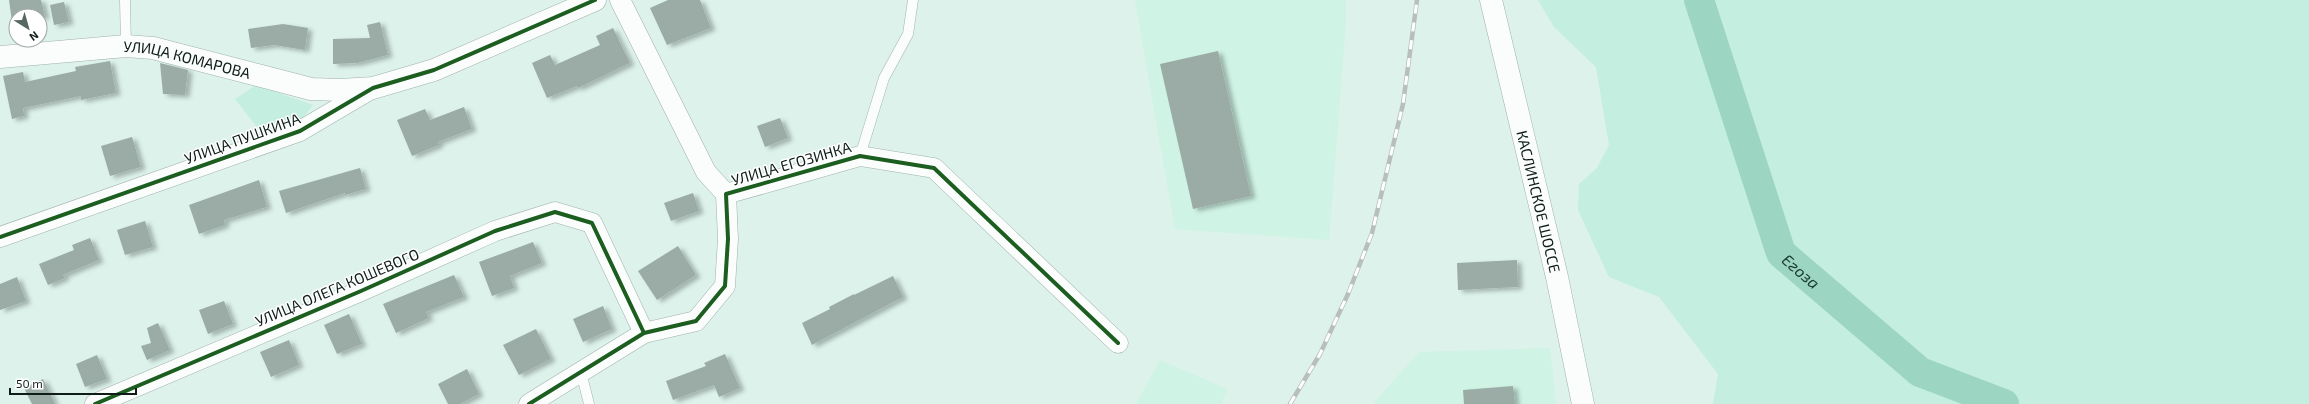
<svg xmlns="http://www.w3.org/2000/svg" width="2309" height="404" viewBox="0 0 2309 404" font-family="'Exo 2',sans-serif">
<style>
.built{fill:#cff3e5}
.green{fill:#c4eedf}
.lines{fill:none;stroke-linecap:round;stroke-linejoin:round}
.river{stroke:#9cd5c1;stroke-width:30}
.building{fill:#9baca6;filter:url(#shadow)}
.lane-casing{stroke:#a0b1ab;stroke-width:11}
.street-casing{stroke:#a0b1ab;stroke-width:21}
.secondary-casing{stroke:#a0b1ab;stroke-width:23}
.primary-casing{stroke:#a0b1ab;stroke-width:23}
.lane{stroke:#fafdfc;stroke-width:10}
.street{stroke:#fafdfc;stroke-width:20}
.secondary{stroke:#fafdfc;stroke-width:22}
.primary{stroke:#fafdfc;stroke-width:22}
.rail-casing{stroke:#b8bebc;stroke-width:4.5}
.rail{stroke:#fff;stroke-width:3;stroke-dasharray:9;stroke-linecap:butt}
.cycleway-casing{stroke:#fff;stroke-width:6}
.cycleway{stroke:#1b5e20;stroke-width:4}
.labels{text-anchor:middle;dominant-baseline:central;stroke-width:3;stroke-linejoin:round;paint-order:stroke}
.street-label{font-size:15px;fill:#0f1d18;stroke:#fff}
.water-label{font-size:16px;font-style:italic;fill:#193b30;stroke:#fff}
</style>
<defs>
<filter id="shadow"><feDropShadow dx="4.5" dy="2.5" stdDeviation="2" flood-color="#0004"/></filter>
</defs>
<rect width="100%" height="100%" fill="#dcf2ea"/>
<g class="built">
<path d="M1135,0H1346V21L1329,240L1175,229Z"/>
<path d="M1550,348L1556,404H1373L1419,352Z"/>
<path d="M1160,360L1227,389L1221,404H1136Z"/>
</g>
<g class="green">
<path d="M1538,0H2309V404H1713L1718,374L1659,297L1609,277L1578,210L1579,184L1597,168L1609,145L1596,67L1554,27Z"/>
<path d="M256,85L313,105L302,119L261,132L235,99Z"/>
</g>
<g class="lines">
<path class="river" id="s1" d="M1699,0L1781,253L1920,372L2004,404"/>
</g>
<g class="building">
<path d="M9,0H41L45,17L16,16V21L12,22Z"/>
<path d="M668,0H700L711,28L667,45L650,8Z"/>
<path d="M64,2L69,22L54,25L50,5Z"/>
<path d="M380,22L388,55L357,63L333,64V39L370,38L367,25Z"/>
<path d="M283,24L308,28L305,50L274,45L251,48L248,29Z"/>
<path d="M613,28L630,63L578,88L577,86L547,98L532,63L550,55L555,65L600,45L596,36Z"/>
<path d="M1218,51L1251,196L1193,209L1160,64Z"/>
<path d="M110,61L116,93L81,100V96L23,108L24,116L12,119L3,76L23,72L25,82L76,71L75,67Z"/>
<path d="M160,63L188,70L185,95L163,94Z"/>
<path d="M464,107L472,129L438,142L439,145L412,156L397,120L425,109L430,120Z"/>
<path d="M780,118L788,138L765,147L757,126Z"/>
<path d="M132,137L141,167L110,176L101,146Z"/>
<path d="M360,168L366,189L345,195V193L286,213L279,191Z"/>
<path d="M259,180L267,207L224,220L225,225L199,234L189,205Z"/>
<path d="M693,193L699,211L671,221L664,203Z"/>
<path d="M145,221L153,247L125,255L117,230Z"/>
<path d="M90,238L99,260L63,275L65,278L48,285L39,264L74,250L72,245Z"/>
<path d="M533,242L542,263L510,276L514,288L492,296L479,262Z"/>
<path d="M678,246L696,275L657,300L638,271Z"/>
<path d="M1517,260L1518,287L1458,290L1457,263Z"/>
<path d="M454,275L464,297L426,312L429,318L396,333L383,304Z"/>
<path d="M893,276L903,297L812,345L802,323L830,309L829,307L854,294V295Z"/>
<path d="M17,277L26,301L0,310V284Z"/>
<path d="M224,301L233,324L208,334L199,310Z"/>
<path d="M603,306L612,329L583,342L573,319Z"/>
<path d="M349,314L362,344L337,354L324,325Z"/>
<path d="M158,323L170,350L147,360L141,346L151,343L147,328Z"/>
<path d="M536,329L551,359L519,375L503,345Z"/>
<path d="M289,340L299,365L271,377L260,352Z"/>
<path d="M725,354L740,388L719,397L714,385L673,400L666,381L706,366L704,363Z"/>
<path d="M97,355L107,379L85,387L76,364Z"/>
<path d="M467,369L479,394L460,404H448L438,384Z"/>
<path d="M43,379L55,404H32L24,388Z"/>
<path d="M1513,386L1515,404H1464L1463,390Z"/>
</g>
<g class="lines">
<defs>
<g id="lane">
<path d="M125,0L126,46"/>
<path d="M860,156L884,78L908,34L913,0"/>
<path d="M581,372L589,404"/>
</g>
<g id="street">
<path d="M620,0L706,172L726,194"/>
<path d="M0,237L300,131L373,88"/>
<path d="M95,404L361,291L495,231L555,212L592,223L644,333"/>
<path d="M529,404L644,333L696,321L725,286L728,239L726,194L860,156L934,168L1118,343"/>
</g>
<g id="secondary">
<path id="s2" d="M0,57L126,46L153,48L311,89L340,90L373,88L434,70L595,0"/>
</g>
<g id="primary">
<path id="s3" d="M1491,0L1557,277L1583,404"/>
</g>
</defs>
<use href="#lane" class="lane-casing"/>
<use href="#street" class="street-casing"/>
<use href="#secondary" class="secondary-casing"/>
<use href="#primary" class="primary-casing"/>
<use href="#lane" class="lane"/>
<use href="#street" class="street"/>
<use href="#secondary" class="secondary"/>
<use href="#primary" class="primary"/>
<defs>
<path id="rail" d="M1290,404L1320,354L1348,294L1372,233L1403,104L1417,0"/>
</defs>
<use href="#rail" class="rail-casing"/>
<use href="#rail" class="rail"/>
<defs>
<g id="cycleway">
<path d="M0,237L300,131L373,88L434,70L595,0"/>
<path d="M95,404L361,291L495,231L555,212L592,223L644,333"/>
<path d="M529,404L644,333L696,321L725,286L728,239L726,194L860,156L934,168L1118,343"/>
</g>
</defs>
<use href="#cycleway" class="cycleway-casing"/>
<use href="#cycleway" class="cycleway"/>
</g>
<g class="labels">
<g class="street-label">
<text stroke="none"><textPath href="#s2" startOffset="189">УЛИЦА КОМАРОВА</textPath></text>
<text transform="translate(242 138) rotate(-20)">УЛИЦА ПУШКИНА</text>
<text transform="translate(791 163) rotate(-16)">УЛИЦА ЕГОЗИНКА</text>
<text stroke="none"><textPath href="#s3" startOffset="207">КАСЛИНСКОЕ ШОССЕ</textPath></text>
<text transform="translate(337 287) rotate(-23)">УЛИЦА ОЛЕГА КОШЕВОГО</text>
</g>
<g class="water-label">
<text stroke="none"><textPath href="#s1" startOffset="293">Егоза</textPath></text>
</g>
</g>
<g transform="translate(28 28) rotate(143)"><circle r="19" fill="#ffffff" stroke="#9fa5a3"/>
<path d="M0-3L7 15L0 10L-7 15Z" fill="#576862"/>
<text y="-6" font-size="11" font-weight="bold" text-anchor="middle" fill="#0f1d18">N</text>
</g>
<path d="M10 388v6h126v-6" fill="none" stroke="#0f1d18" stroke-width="2"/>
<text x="16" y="388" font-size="12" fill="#0f1d18" stroke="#ffffff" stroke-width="3" paint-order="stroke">50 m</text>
</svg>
